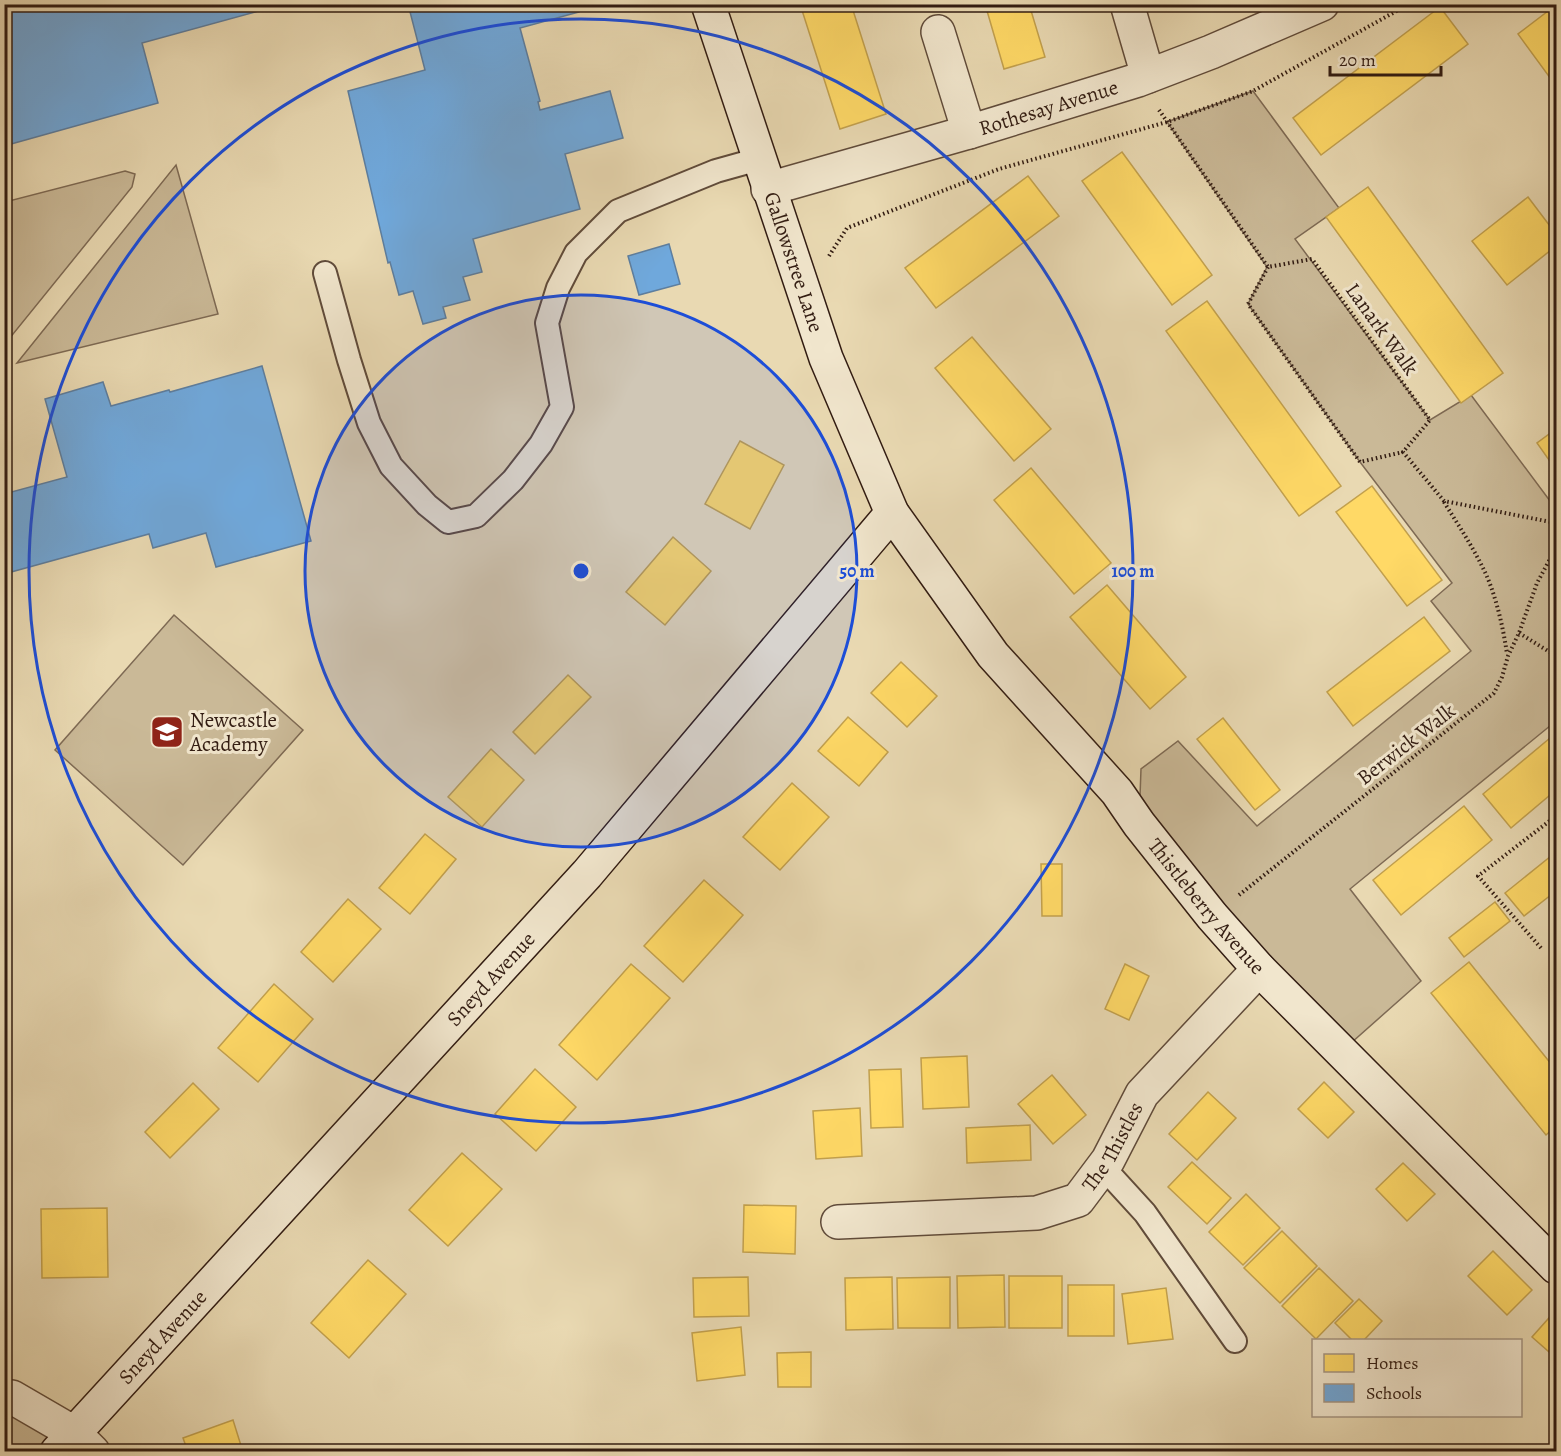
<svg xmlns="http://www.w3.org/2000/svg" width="1561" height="1456" viewBox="0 0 1561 1456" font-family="Alegreya,serif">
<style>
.green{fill:#cab997;stroke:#7e6a54;stroke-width:1.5}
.homes{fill:#ffd966;stroke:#c2a04d;stroke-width:1.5}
.schools{fill:#6fa8dc;stroke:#5d7e9f;stroke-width:1.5}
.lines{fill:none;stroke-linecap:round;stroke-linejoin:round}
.lane-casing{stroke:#604b3a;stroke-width:26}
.street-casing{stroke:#604b3a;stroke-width:36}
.secondary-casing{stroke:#321c12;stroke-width:36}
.path{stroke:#321c12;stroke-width:4;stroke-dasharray:1.5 3;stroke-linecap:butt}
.lane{stroke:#f1e6cd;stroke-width:22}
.street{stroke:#f1e6cd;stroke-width:33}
.secondary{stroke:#f1e6cd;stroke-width:33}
.ring{fill:none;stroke:#1d4ed8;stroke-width:3}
.labels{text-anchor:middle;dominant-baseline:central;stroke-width:6;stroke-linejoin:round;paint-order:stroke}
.street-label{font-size:21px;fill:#321c12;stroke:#f1e6cd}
.poi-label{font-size:21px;fill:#321c12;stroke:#f1e6cd;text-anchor:start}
.centre{fill:#1d4ed8;stroke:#f1e6cd;stroke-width:3}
.ring-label{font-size:18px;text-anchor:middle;font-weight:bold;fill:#1d4ed8;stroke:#f1e6cd;stroke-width:6;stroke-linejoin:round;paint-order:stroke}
</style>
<rect width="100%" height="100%" fill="#e9d9b2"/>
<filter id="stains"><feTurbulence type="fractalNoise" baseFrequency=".00333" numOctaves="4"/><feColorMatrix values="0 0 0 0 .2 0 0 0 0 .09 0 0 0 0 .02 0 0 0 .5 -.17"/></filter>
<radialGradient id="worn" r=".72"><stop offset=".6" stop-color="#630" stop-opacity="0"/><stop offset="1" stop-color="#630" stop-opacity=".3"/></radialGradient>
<g class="green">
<path d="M1253,91L1339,208L1295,239L1430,420L1471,395L1556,509V721L1350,889L1421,981L1342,1051L1139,824L1141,769L1178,741L1257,826L1471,651L1431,601L1452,583L1360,462L1248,304L1267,267L1167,122Z"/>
<path d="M176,165L218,314L17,363Z"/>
<path d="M125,171L135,174L132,187L5,344V202Z"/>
<path d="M174,615L303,730L183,865L55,750Z"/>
<path d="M4,1396L93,1451H5Z"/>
</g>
<g class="homes">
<path d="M800,4H851L886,114L840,129Z"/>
<path d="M985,4H1029L1045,57L1004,69Z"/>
<path d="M1556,5V86L1518,34Z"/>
<path d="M1440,7L1468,44L1321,155L1293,118Z"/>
<path d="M1122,152L1212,275L1172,305L1082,181Z"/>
<path d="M1028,176L1059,216L936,308L905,268Z"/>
<path d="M1368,187L1503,373L1461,403L1326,217Z"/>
<path d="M1528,197L1556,234V246L1507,285L1472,241Z"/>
<path d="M1207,301L1341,486L1299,516L1166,331Z"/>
<path d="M972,337L1051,429L1014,461L935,368Z"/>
<path d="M1556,429V470L1537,443Z"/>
<path d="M740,441L784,465L750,529L705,504Z"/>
<path d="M1031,468L1111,563L1074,594L994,500Z"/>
<path d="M1372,486L1442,580L1407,606L1336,512Z"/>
<path d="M673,537L711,571L665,625L626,592Z"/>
<path d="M1107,585L1186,677L1150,709L1070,617Z"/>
<path d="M1424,617L1450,651L1353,726L1327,692Z"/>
<path d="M901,662L937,696L907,727L871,693Z"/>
<path d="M568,675L591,697L535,754L513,732Z"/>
<path d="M848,717L888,752L859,786L818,751Z"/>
<path d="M1223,718L1280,790L1255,810L1197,739Z"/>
<path d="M1556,733V790L1511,828L1483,794Z"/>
<path d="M491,749L524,780L482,827L448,797Z"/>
<path d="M792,783L829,817L780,870L743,837Z"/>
<path d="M1464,806L1492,840L1401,915L1373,880Z"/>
<path d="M425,834L456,859L410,914L379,888Z"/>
<path d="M1556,852V891L1524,916L1505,893Z"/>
<path d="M1041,864H1062V916H1042Z"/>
<path d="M704,880L743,915L683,982L644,946Z"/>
<path d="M348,899L381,929L333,982L301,952Z"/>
<path d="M1495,902L1510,921L1464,957L1449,938Z"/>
<path d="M1469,962L1556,1070V1126L1546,1135L1431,993Z"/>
<path d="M631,964L670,998L597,1080L559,1045Z"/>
<path d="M1125,964L1149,976L1129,1020L1105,1009Z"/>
<path d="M274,984L313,1019L258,1082L218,1048Z"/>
<path d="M967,1056L969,1107L923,1109L921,1058Z"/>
<path d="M535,1069L576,1107L536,1151L495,1114Z"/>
<path d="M901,1069L903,1127L871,1128L869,1070Z"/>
<path d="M1052,1075L1086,1115L1053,1144L1018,1104Z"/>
<path d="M1324,1082L1354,1112L1328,1138L1298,1109Z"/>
<path d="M193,1083L219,1109L170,1158L145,1132Z"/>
<path d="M1208,1092L1236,1118L1197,1160L1169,1134Z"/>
<path d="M860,1108L862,1156L816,1159L813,1111Z"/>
<path d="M1030,1125L1031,1160L967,1163L966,1128Z"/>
<path d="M462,1153L502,1189L448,1246L409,1210Z"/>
<path d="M1192,1162L1231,1198L1207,1224L1168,1187Z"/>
<path d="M1403,1163L1435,1194L1407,1221L1376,1189Z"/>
<path d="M1246,1194L1280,1228L1243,1265L1209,1232Z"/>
<path d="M744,1205L796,1206L795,1254L743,1252Z"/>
<path d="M107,1208L108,1277L42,1278L41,1209Z"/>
<path d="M1282,1231L1317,1266L1280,1303L1244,1268Z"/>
<path d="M1493,1251L1532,1290L1507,1315L1468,1276Z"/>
<path d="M368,1260L406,1294L349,1358L311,1323Z"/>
<path d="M1319,1268L1353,1301L1316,1339L1282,1306Z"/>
<path d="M1004,1275L1005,1327L958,1328L957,1276Z"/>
<rect x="1009" y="1276" width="53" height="52"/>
<path d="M748,1277L749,1316L694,1317L693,1278Z"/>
<path d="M892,1277L893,1329L846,1330L845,1278Z"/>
<path d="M950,1277V1328H898L897,1278Z"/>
<rect x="1068" y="1285" width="46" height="51"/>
<path d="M1166,1288L1173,1339L1128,1344L1122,1294Z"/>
<path d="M1359,1299L1382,1321L1364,1340H1352L1335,1323Z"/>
<path d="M1556,1310V1358L1532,1337Z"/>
<path d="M741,1327L745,1375L697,1381L692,1333Z"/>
<path d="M811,1352V1387H778L777,1353Z"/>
<path d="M233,1420L243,1452H188L183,1438Z"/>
</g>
<g class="schools">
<path d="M22,4H284L142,43L158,103L4,146V9Z"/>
<path d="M408,4H577L579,12L520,28L540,101L538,102L540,110L610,91L623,138L565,154L580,209L473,239L482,272L463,277L470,300L443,307L446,318L423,324L413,291L399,295L390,262L388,263L348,91L425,70Z"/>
<path d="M669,244L680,284L639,295L628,256Z"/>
<path d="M262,366L311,541L216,567L206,533L153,548L149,534L4,574V494L67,477L45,399L103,382L111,406L169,390L170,392Z"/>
</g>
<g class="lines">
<defs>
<g id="lane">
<path d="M325,273L349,360L369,423L391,466L427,505L448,522L476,516L513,480L541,444L562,407L547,323L558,288L576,253L618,211L716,171L759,159"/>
<path d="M1103,1167L1145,1213L1235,1341"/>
</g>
<g id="street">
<path d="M1127,4L1148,76"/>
<path d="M938,32L969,132"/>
<path id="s1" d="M768,189L969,132L1138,80L1211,52L1322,4"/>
<path id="s2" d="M838,1222L1037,1213L1078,1200L1108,1160L1142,1094L1259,969"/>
<path d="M4,1396L12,1397L74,1433L93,1452"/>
</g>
<g id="secondary">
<path id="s3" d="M708,4L826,358L892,513L993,655L1117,792L1139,824L1212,916L1259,969L1556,1267"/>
<path id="s4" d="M57,1452L587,874L892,513"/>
</g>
</defs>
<use href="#lane" class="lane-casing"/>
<use href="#street" class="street-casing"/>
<use href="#secondary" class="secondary-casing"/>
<g class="path">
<path d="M1159,110L1268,267L1312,259L1430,420L1403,452L1444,501L1556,523"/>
<path d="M829,256L847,228L999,169L1167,122L1253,91L1409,4"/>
<path d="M1268,267L1248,304L1360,462L1403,452"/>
<path d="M1444,502C1457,523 1471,544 1482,566C1495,591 1503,626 1507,654"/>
<path d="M1519,633L1556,656"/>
<path d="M1239,895L1494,693L1502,677L1508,656L1519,633L1537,583L1556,548"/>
<path d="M1541,948L1478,876L1556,816"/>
</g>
<use href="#lane" class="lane"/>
<use href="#street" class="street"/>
<use href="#secondary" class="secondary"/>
</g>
<circle cx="581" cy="571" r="276" fill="#1d4ed8" fill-opacity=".12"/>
<g class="ring">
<circle cx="581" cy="571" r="276"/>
<circle cx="581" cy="571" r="552"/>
</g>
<defs>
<symbol id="school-square" viewBox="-11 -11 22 22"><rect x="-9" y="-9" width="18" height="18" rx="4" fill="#8f2418" stroke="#f1e6cd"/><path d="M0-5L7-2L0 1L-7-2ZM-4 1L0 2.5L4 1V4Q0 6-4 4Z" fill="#fff"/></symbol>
</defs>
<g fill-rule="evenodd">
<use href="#school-square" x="148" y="713" width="38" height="38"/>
</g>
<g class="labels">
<g class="street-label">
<text stroke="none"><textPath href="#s1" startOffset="292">Rothesay Avenue</textPath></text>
<text stroke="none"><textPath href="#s3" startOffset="272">Gallowstree Lane</textPath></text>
<text transform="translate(1382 329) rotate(54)">Lanark Walk</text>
<text transform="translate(1406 744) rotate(-38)">Berwick Walk</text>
<text stroke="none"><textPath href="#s3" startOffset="1046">Thistleberry Avenue</textPath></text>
<text stroke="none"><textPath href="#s4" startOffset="642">Sneyd Avenue</textPath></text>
<text stroke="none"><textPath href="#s2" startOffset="306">The Thistles</textPath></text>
<text stroke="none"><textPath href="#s4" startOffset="156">Sneyd Avenue</textPath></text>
</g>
<g class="poi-label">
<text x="190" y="720">Newcastle<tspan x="190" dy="24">Academy</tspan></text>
</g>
</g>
<circle cx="581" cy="571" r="9" class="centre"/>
<g class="ring-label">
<text x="857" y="577">50 m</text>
<text x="1133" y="577">100 m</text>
</g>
<rect width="1561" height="1456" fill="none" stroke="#e9d9b2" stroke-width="24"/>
<rect x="6" y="6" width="1549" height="1444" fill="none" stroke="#321c12" stroke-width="3"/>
<rect x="12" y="12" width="1537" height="1432" fill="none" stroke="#321c12" stroke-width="1.5"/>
<rect x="1312" y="1339" width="210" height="78" fill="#f1e6cd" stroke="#a59582" stroke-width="1.5"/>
<rect x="1324" y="1354" width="30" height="18" fill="#ffd966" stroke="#a59582" stroke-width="1.5"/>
<text x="1366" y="1369" font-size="18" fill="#321c12">Homes</text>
<rect x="1324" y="1384" width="30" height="18" fill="#6fa8dc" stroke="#a59582" stroke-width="1.5"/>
<text x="1366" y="1399" font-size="18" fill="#321c12">Schools</text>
<path d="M1330 66v9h111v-9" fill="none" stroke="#321c12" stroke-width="3"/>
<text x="1339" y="66" font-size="18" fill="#321c12" stroke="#f1e6cd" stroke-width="4.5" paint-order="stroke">20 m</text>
<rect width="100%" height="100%" filter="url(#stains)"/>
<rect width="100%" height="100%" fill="url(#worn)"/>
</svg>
